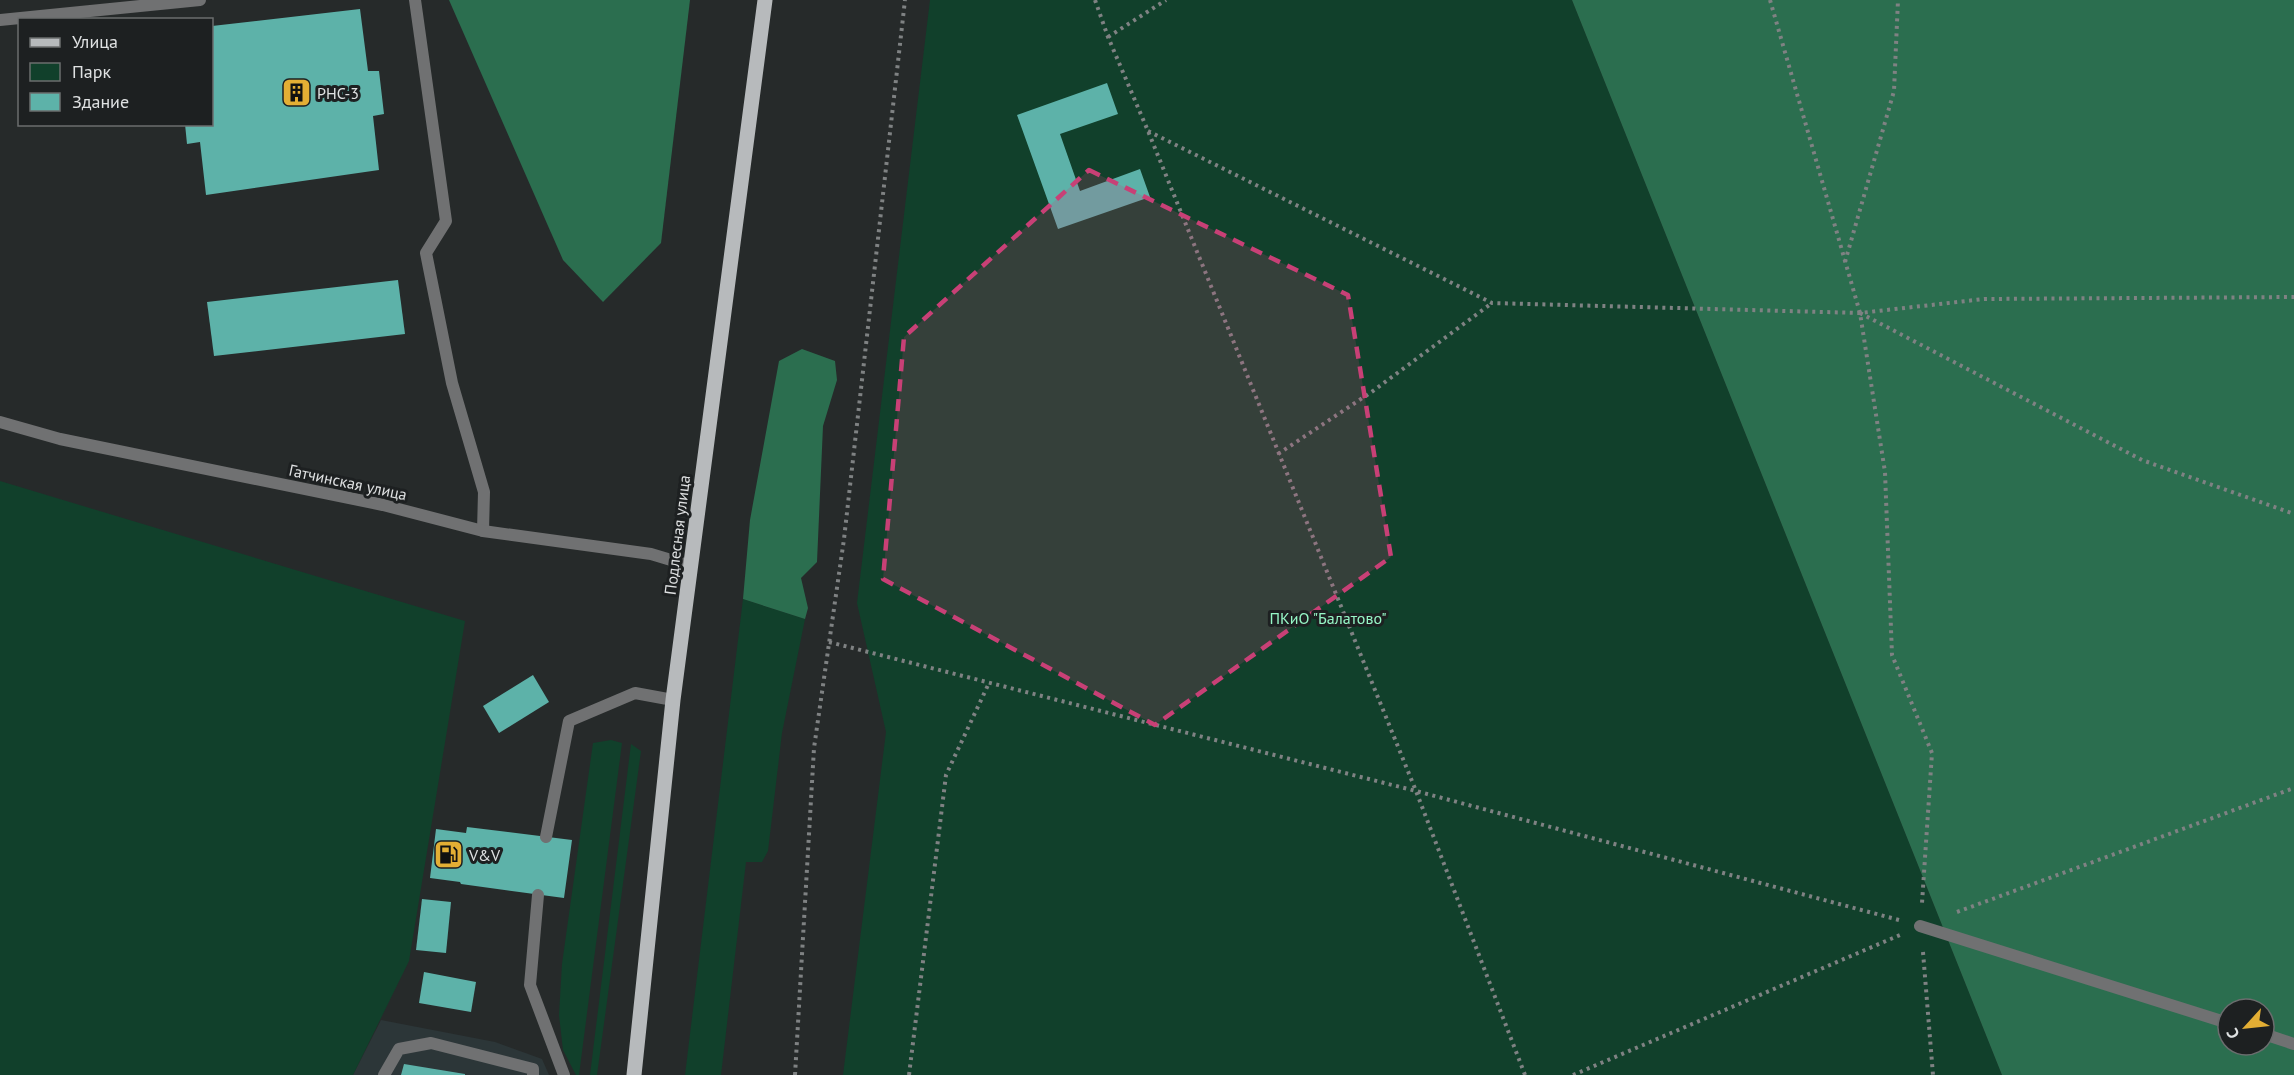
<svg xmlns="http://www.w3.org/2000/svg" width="2294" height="1075" viewBox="0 0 2294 1075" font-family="'PT Sans',sans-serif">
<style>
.built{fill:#2c3638}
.green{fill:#11402b}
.forest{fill:#2b6e4f;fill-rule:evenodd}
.building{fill:#5db2a9}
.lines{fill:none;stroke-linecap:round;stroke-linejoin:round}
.path{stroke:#7f8283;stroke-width:4;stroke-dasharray:3 4.5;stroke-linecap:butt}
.service{stroke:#707172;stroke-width:12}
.minor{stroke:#707172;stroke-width:12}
.primary{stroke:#b7babc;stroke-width:15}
.marked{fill:#c84076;fill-opacity:0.2;stroke:#c84076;stroke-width:4.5;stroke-dasharray:12 8;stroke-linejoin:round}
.labels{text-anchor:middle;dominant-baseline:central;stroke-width:6;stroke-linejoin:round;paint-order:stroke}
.poi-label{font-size:16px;fill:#dfe1e2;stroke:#1d2021;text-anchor:start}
.street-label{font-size:16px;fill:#dfe1e2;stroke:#1d2021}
.park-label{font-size:16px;fill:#96f6c6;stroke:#1d2021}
</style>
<rect width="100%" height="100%" fill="#262a2a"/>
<path class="built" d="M381,1020L495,1042L542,1059L549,1075H353Z"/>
<g class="green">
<path d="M930,0H1572L2002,1075H843L886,732L857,603Z"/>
<path d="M0,481L465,621L409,961L353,1075H0Z"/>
<path d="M743,599L805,619L782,733L768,851L762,862H746L721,1075H685Z"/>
<path d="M611,740L622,743L579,1075H576L563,1050L559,1015L562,964L593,743Z"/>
<path d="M631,744L641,751L597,1075H590Z"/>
</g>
<g class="forest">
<path d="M449,0H690L661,243L603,302L563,260Z"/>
<path d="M1572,0H2294V1075H2002ZM2228,1009H2264V1045H2228Z"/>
<path d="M802,349L835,361L837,380L823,426L817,562L801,578L808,608L805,619L743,599L750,520L779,361Z"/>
</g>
<g class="building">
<path d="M360,9L368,71H379L384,114L373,116L379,170L206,195L200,142L187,144L185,124H212V26Z"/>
<path d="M1107,83L1118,114L1060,134L1080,191L1140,169L1150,197L1058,229L1017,115Z"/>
<path d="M398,280L405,334L214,356L207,302Z"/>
<path d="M533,675L549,702L499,733L483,706Z"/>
<path d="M467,827L572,840L564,898L461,884L460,882L430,878L436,829L466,833Z"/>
<path d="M422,899L451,902L446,953L416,950Z"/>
<path d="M424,972L476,982L471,1012L419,1003Z"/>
<path d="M404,1064L465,1074V1075H401Z"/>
</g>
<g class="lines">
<g class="path">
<path d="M1095,0L1108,37L1148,131L1416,791L1525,1075"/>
<path d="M1770,0L1860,313L1885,472L1892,655L1932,753L1922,903"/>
<path d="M1108,37L1166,0"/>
<path d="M1148,131L1492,303L1860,313L1984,299L2294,297"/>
<path d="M1845,262L1894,91L1898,0"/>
<path d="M1860,313L2142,460L2294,514"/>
<path d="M1278,454L1373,391L1492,303"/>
<path d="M829,642L1416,791L1899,920"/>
<path d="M1957,912L2294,788"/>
<path d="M1923,952L1933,1075"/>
<path d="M795,1075L814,748L844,539L905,0"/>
<path d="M909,1075L946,775L989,683"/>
<path d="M1573,1075L1900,935"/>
</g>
<g class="service">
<path d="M415,0L446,221L426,253L452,383L484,492L483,531"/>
<path d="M0,20L200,0"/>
<path d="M546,837L569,721L635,693L673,700"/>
<path d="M538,895L530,985L564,1075"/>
<path d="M1920,926L2228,1023"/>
<path d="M2264,1034L2294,1044"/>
<path d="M384,1075L399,1049L431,1043L533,1069V1075"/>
</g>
<path class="minor" d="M0,422L60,439L383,505L483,531L651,554L691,566"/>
<path class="primary" d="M634,1075L673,700L765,0"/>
</g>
<path class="marked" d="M1089,170L1348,295L1391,557L1155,725L883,579L904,337Z"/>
<defs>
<symbol id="building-square" viewBox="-11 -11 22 22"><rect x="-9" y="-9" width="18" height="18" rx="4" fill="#e3ae34" stroke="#1d2021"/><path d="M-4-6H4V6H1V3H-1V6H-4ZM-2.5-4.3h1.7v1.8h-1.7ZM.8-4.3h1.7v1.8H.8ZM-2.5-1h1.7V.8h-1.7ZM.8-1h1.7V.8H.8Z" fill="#111"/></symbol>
<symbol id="fuel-square" viewBox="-11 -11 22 22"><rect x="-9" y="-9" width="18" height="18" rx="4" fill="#e3ae34" stroke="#1d2021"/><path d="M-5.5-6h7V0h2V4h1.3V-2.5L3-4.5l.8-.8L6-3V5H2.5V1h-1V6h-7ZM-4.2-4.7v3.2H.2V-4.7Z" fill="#111"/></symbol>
</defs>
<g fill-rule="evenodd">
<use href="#building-square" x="280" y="76" width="33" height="33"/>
<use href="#fuel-square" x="432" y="838" width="33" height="33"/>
</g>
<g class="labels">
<g class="poi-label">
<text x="317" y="93">РНС-3</text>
<text x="469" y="855">V&amp;V</text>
</g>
<g class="street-label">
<text transform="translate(348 482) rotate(12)">Гатчинская улица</text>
<text transform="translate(677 535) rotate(-83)">Подлесная улица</text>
</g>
<g class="park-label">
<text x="1328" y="618">ПКиО "Балатово"</text>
</g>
</g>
<rect x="18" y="18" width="195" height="108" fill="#1d2021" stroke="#6b6d6e" stroke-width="1.5"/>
<rect x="30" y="38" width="30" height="9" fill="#b7babc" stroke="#6b6d6e" stroke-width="1.5"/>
<text x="72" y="48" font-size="18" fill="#dfe1e2">Улица</text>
<rect x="30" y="63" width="30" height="18" fill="#11402b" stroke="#6b6d6e" stroke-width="1.5"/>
<text x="72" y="78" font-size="18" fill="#dfe1e2">Парк</text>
<rect x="30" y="93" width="30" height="18" fill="#5db2a9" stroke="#6b6d6e" stroke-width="1.5"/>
<text x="72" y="108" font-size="18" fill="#dfe1e2">Здание</text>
<g transform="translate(2246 1027) rotate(243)"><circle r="28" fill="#1d2021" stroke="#6b6d6e" stroke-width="1.5"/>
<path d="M0-4.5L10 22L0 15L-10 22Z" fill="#e3ae34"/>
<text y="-9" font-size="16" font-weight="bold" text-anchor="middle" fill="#dfe1e2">С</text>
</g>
</svg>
